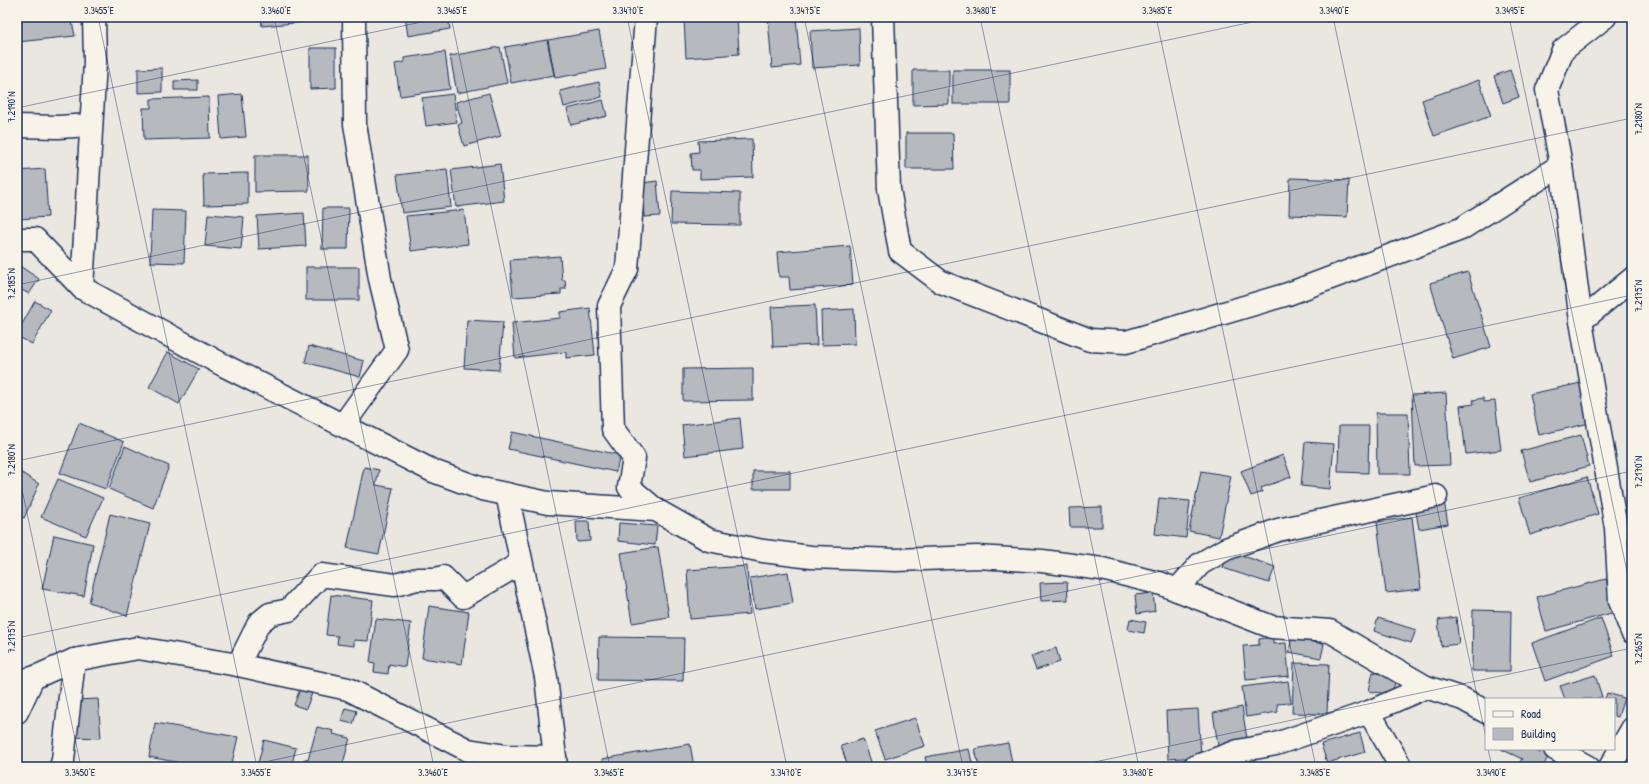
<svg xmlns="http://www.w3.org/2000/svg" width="1649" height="784" viewBox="0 0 1649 784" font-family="'Patrick Hand',sans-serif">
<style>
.building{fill:#b6babf;stroke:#1b2f5e}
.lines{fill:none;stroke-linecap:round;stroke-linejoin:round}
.minor-casing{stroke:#1b2f5e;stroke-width:25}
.minor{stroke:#f7f3e8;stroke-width:22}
.ticks{fill:none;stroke:#1b2f5e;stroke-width:1;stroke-opacity:0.45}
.neatline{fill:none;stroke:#1b2f5e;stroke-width:1.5}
.ticks-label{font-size:10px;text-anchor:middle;fill:#1b2f5e}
</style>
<rect width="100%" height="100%" fill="#eae7e0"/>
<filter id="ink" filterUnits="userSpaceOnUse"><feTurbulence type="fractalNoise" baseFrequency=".025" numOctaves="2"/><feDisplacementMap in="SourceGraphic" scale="8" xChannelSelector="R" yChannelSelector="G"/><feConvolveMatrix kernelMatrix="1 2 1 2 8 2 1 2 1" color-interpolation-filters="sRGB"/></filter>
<g filter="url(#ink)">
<g class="building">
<path d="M17,17H71L75,36L17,42Z"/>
<path d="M261,17H305V22L262,26Z"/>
<path d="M405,17H448L450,29L408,36Z"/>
<path d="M720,17H737L739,54L686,58L684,19Z"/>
<path d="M768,17H796L800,65L772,68Z"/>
<path d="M859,28L860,65L812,68L810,31Z"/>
<path d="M599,31L606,69L555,78L548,40Z"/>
<path d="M547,40L554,75L511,83L505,47Z"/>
<path d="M500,47L507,83L457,93L450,56Z"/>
<path d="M310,48H336V88L310,89Z"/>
<path d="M445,52L450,89L400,96L395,64L404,62V58Z"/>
<path d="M162,68V92L138,93V69Z"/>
<path d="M913,70H949V104L913,105Z"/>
<rect x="953" y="70" width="57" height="34"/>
<path d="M1510,70L1519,97L1503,103L1494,76Z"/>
<path d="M198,80V90H174V81Z"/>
<path d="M1479,80L1491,116L1434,136L1422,100Z"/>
<path d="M599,82L602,97L564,107L560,91Z"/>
<path d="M489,93L501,136L464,146L458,125L462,123L456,102Z"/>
<path d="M242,94L246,137L221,139L218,96Z"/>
<path d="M453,94L457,122L426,126L422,98Z"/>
<path d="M209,97L210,138L144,140L143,108H151V99Z"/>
<path d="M603,100L607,116L571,125L567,109Z"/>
<path d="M906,133H953L954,169H906Z"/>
<path d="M752,139L753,177L700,179V170H692L691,153L699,152L698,141Z"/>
<path d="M255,155H308L309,191L255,192Z"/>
<path d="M500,164L504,201L456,207L451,170Z"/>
<path d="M45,169L48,217L17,219V171Z"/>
<path d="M447,169L451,207L402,213L397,175Z"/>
<path d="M248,173V204L204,205L203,174Z"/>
<path d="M1290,178L1349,180L1347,217L1289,215Z"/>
<path d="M657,181L660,216L644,217L642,183Z"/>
<path d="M672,191L740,193V225L671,224Z"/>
<path d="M323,208H349L348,249H322Z"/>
<path d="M152,210L186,211L184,263L150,262Z"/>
<path d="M464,210L468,244L411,251L406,216Z"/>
<path d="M304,213L306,246L259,249L257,216Z"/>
<path d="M208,214L244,217L241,249L205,246Z"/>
<path d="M850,246L853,285L790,290L789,277H779L777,252Z"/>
<path d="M560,256L562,280H565L566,289H561V294L513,297L510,260Z"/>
<path d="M17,264L39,279L29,294L17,287Z"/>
<rect x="306" y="267" width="53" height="33"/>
<path d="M1468,272L1491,347L1453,359L1430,283Z"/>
<path d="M35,301L51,310L32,344L17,336V333Z"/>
<path d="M815,305L817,345L773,347L771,307Z"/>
<path d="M590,308L595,355L566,358V352L515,358L512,323L560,318V312Z"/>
<path d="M854,309L855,344L822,345L821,311Z"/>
<path d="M467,320L503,322L499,370L464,368Z"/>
<path d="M309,346L364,361L360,377L305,362Z"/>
<path d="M168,352L199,369L179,404L149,387Z"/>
<path d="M1632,363V379L1628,364Z"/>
<path d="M753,368V400L683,401V369Z"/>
<path d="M1581,383L1590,423L1539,435L1530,394Z"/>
<path d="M1446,393L1450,465L1415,466L1412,395Z"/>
<path d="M1483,398L1484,402L1495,401L1501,450L1466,454L1460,406L1474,404L1473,400Z"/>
<path d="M1376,413H1408L1410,474H1377Z"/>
<path d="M740,418L743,449L685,456L682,425Z"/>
<path d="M79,423L124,442L106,489L60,473Z"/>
<path d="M1339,426H1369L1368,473L1338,472Z"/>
<path d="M512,432L620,455L616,472L508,449Z"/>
<path d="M1581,435L1589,466L1530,482L1521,451Z"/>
<path d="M1305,442L1334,444L1330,489L1301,486Z"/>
<path d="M125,446L169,466L153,508L109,489Z"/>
<path d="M1283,455L1291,477L1261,488L1263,492L1251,496L1241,471Z"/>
<path d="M364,467L379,470L376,485L393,488L379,554L347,548Z"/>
<path d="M17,470L39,484L24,518L17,515Z"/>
<rect x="753" y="471" width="37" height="18"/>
<path d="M1201,471L1231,476L1219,537L1189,531Z"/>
<path d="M1587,477L1598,514L1530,535L1519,498Z"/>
<path d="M58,479L103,498L86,536L41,517Z"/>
<path d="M1159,498L1190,501L1186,538L1155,534Z"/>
<path d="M1444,501L1448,524L1419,529L1415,507Z"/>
<path d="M1102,507V527H1070L1069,508Z"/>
<path d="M110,514L150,524L127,616L89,602Z"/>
<path d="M1412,517L1421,589L1386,593L1377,522Z"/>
<path d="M576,521H589L590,541L577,542Z"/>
<path d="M619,523L657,526L655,545L618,541Z"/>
<path d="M17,529L21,532L17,541Z"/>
<path d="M54,535L93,544L84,596L42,589Z"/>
<path d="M658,547L669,617L632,623L621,553Z"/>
<path d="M1229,551L1275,567L1269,583L1223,568Z"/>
<path d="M747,566L750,614L690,619L687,570Z"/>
<path d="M788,572L793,603L755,609L750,578Z"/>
<path d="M1606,579L1615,612L1546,631L1537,597Z"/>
<path d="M1067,582L1068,600L1041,601L1040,583Z"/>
<path d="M1153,593L1155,611L1137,614L1135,595Z"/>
<path d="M331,595L373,600L368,641L354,640V646L337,644L338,636L326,635Z"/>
<path d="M429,606L469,612L462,664L422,658Z"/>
<path d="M1473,610L1511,611L1510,671H1472Z"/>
<path d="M1456,617L1459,644L1441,646L1438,620Z"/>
<path d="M1378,618L1416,630L1411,643L1374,631Z"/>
<path d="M1601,618L1614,656L1545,681L1532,643Z"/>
<path d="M376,619L411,623L405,667L389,664L388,674L374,672L375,663L370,662Z"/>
<path d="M1130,619L1146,622L1144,633L1128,630Z"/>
<path d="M1293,630L1304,632L1303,640L1324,644L1321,658L1289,652Z"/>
<path d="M599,637L684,638L683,681L598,680Z"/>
<path d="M1273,637V644L1286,643L1289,676L1246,680L1243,646L1259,645V639Z"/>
<path d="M1056,648L1060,662L1036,670L1031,656Z"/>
<path d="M1294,663L1329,664L1327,714L1292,713Z"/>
<path d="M1373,672L1396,677L1392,695L1369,691Z"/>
<path d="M1595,675L1602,697L1594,699H1565L1560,686Z"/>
<path d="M1288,681L1291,703L1277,704L1278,712L1246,717L1242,687Z"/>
<path d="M300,689L312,693L306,709L294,705Z"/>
<path d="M1607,693L1624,698L1618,717L1614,716V699H1605Z"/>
<path d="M98,699L101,738L72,737L74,700Z"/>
<path d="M1242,707L1247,739L1218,746L1213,713Z"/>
<path d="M345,708L357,711L353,724L341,721Z"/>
<path d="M1198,709L1201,757L1168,759L1166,711Z"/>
<path d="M915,718L925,746L885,759L875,731Z"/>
<path d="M155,723L238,737L231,767H203L149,757Z"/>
<path d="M317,727L334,731L333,734L350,738L342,767H302L304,759L308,760Z"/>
<path d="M1360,733L1365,752L1327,763L1321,744Z"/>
<path d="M863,739L873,767H848L841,746Z"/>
<path d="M264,740L296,748L291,767H257Z"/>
<path d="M1008,743L1013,767H979L975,749Z"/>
<path d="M690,744L694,767H603L602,759Z"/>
<path d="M969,749L973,767H927L925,757Z"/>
<path d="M1501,749H1532L1540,753L1542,749H1547L1551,751L1543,767H1517L1522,759Z"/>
<path d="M1058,764V767H1041Z"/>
</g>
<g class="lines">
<defs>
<g id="minor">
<path d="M646,17L627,269L609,306L613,429L634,458L629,487L656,510"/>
<path d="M883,17L889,189L900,251L941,282L1090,340L1126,342L1288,294L1461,229L1561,165"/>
<path d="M1605,17L1563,50L1547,90L1561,165L1581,321L1616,528L1620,601L1632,632"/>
<path d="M17,126L58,127L91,125"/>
<path d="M17,239H35L82,288L225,366L433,471L482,489L548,503L656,510L709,540L763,551L811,557L896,560L977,557L1042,561L1102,569L1162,584L1272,627L1330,631L1426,687L1463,699L1486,712"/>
<path d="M82,288L95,62L94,17"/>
<path d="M1581,321L1632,279"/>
<path d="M343,425L397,350L380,279L355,124L354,17"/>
<path d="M507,494L546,677L556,767"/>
<path d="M1177,590L1200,564L1226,549L1278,530L1436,496"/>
<path d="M238,665L259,623L270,614L289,610L321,575L395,585L417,579H436L443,577L463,597L521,563"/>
<path d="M17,681L33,678L74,660L138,648L238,665L348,689L468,750L507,756L555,757"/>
<path d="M17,712L33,678"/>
<path d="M1369,712L1401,767"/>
<path d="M1555,749L1588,767"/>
<path d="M61,767L63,760L74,660"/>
<path d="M1194,767L1238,751L1276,744L1369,712L1426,687"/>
<path d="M1610,767L1632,729"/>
</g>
</defs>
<use href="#minor" class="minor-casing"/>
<use href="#minor" class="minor"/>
</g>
</g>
<path class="ticks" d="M98,17L257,767M274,17L434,767M451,17L610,767M627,17L787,767M804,17L963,767M980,17L1139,767M1156,17L1316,767M1333,17L1486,738M1509,17L1632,595M17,108L445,17M17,285L1276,17M17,461L1632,118M17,466L81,767M17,638L1632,295M1488,749L1492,767M241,767L1632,471M1071,767L1632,648"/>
<rect width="1649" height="784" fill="none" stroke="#f7f3e8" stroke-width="44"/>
<rect x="1485" y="698" width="130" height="52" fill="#f7f3e8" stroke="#9fa5b1"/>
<rect x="1493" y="711" width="20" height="6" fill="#f7f3e8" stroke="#9fa5b1"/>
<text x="1521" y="718" font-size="12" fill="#1b2f5e">Road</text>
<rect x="1493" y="728" width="20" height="12" fill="#b6babf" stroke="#9fa5b1"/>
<text x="1521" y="738" font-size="12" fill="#1b2f5e">Building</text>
<rect x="22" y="22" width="1605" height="740" class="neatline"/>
<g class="ticks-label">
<text x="99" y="14">3.3455°E</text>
<text x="276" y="14">3.3460°E</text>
<text x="452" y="14">3.3465°E</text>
<text x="628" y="14">3.3470°E</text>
<text x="805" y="14">3.3475°E</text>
<text x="981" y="14">3.3480°E</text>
<text x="1157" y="14">3.3485°E</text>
<text x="1334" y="14">3.3490°E</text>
<text x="1510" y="14">3.3495°E</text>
<text transform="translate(11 107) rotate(-90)" y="4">7.2190°N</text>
<text transform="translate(1638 119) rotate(-90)" y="4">7.2180°N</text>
<text transform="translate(11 284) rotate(-90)" y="4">7.2185°N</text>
<text transform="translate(1638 296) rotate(-90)" y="4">7.2175°N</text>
<text transform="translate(11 460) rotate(-90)" y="4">7.2180°N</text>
<text transform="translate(1638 472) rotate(-90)" y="4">7.2170°N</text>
<text transform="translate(11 637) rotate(-90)" y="4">7.2175°N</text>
<text transform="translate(1638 649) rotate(-90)" y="4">7.2165°N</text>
<text x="80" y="776">3.3450°E</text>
<text x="256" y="776">3.3455°E</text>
<text x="433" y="776">3.3460°E</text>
<text x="609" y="776">3.3465°E</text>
<text x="786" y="776">3.3470°E</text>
<text x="962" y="776">3.3475°E</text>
<text x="1138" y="776">3.3480°E</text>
<text x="1315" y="776">3.3485°E</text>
<text x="1491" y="776">3.3490°E</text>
</g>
</svg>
